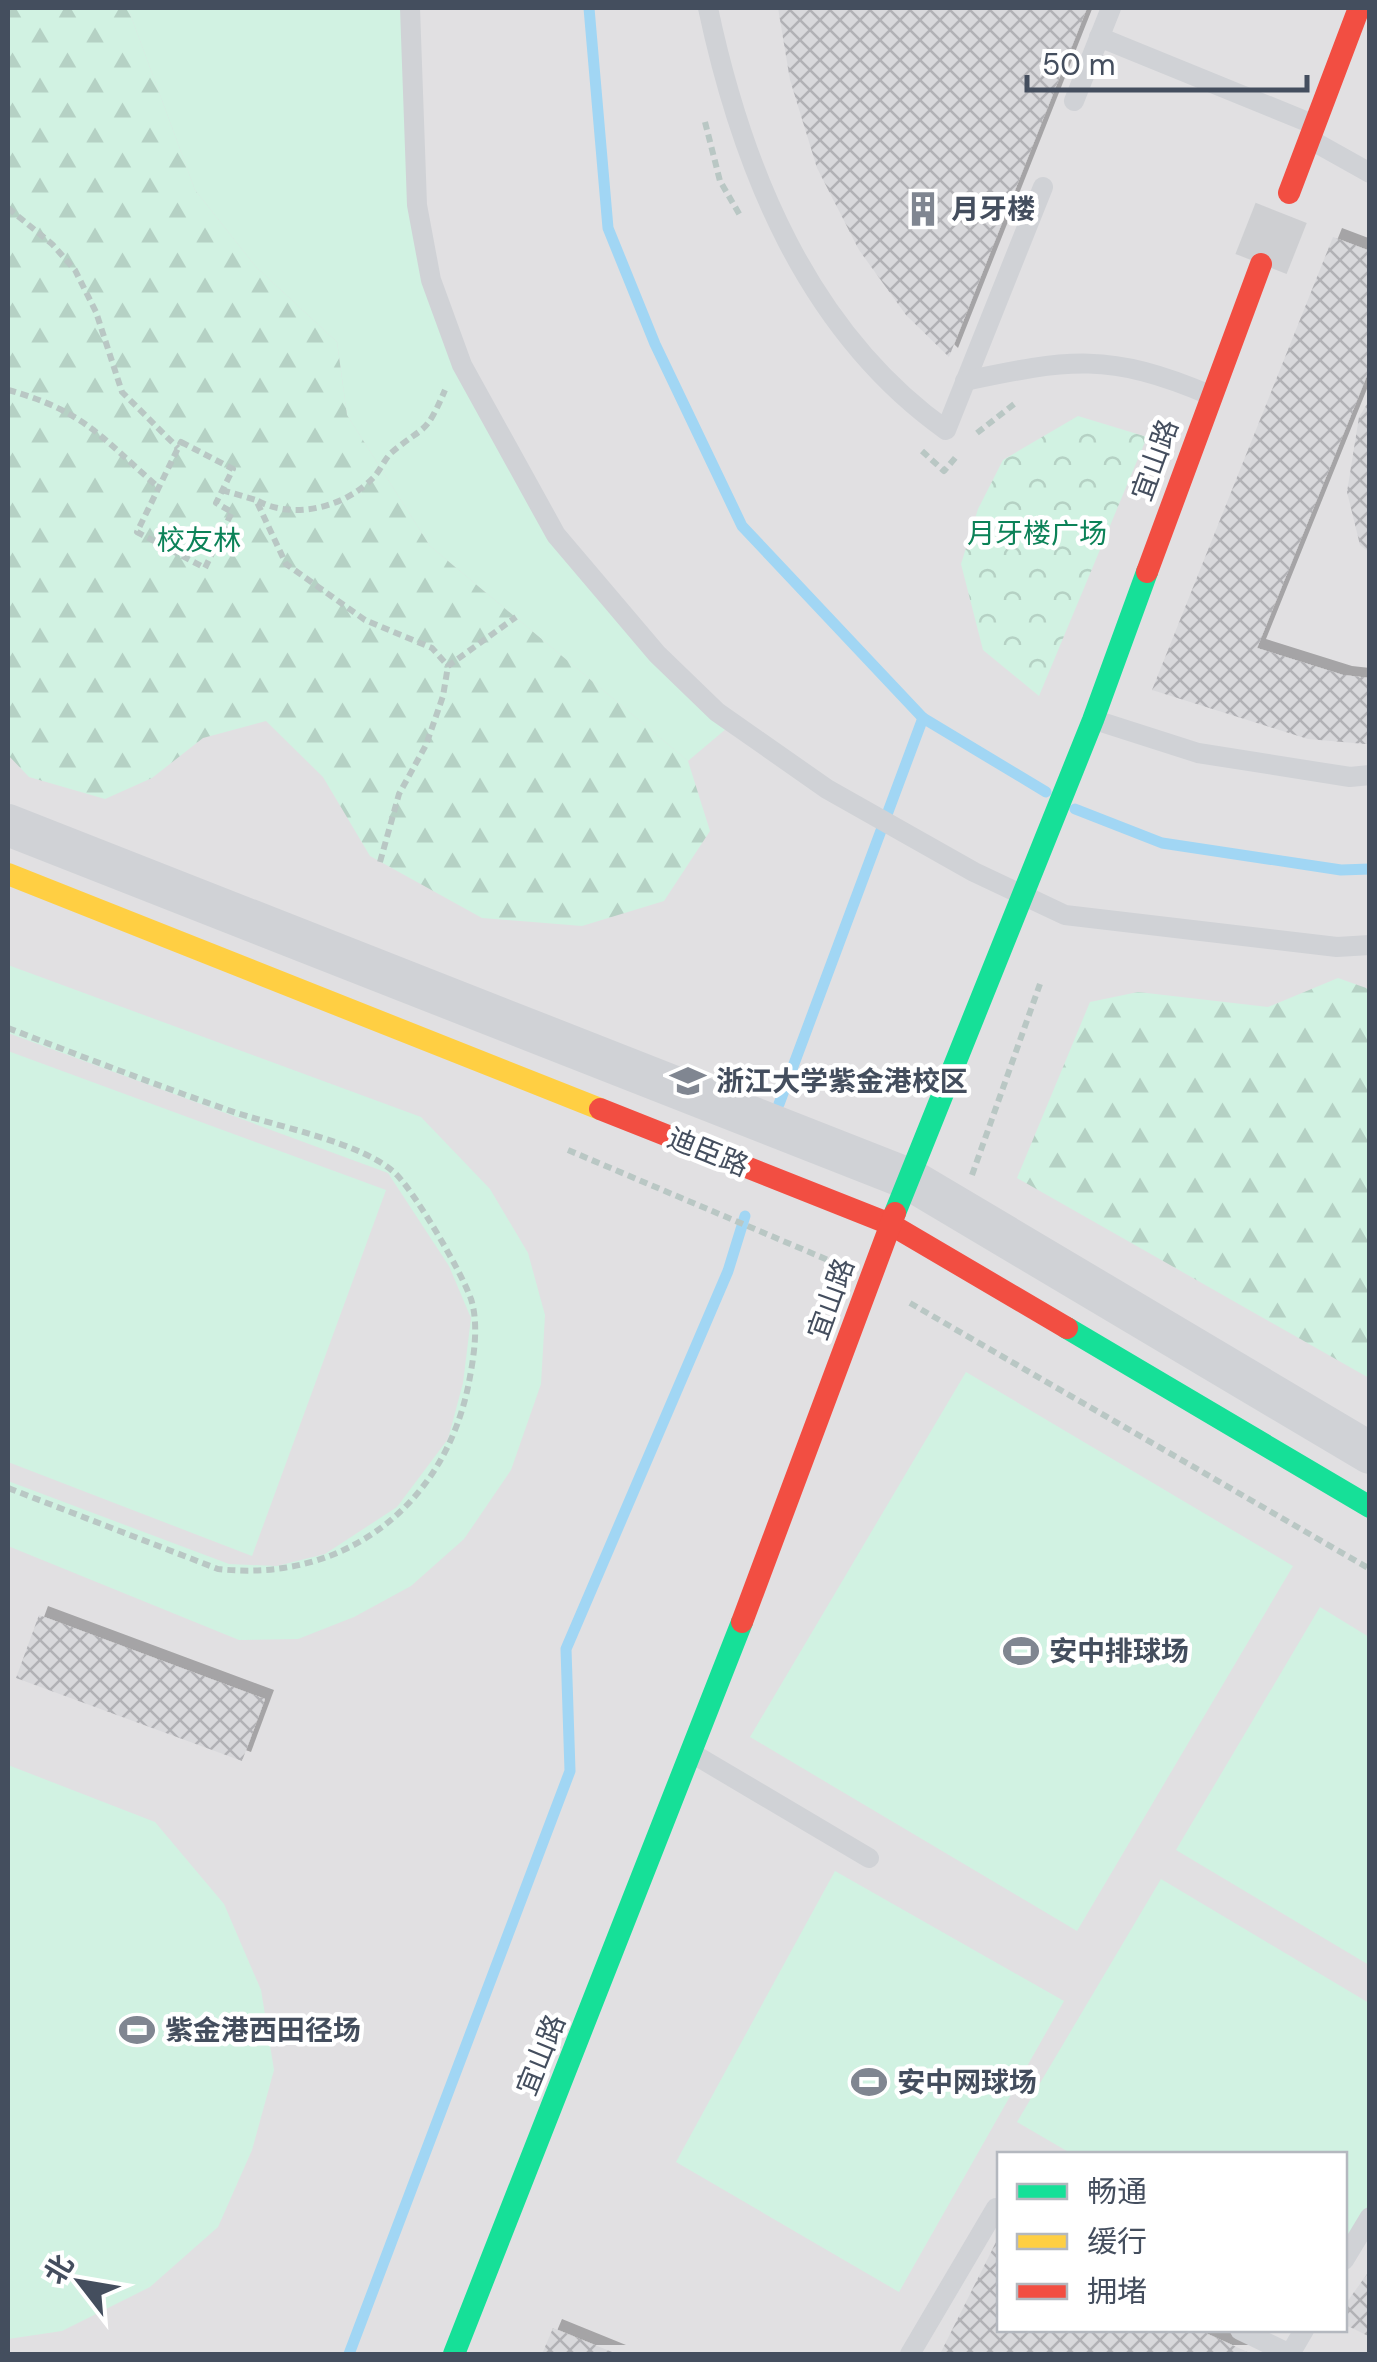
<svg xmlns="http://www.w3.org/2000/svg" width="1377" height="2362" viewBox="0 0 1377 2362" font-family="'DM Sans','Noto Sans SC',sans-serif">
<style>
.education{fill:#e1e0e2;fill-rule:evenodd}
.grass{fill:#d1f2e2}
.forest{fill:url(#forest-firs)}
.park{fill:url(#park-crowns)}
.lines{fill:none;stroke-linecap:round;stroke-linejoin:round}
.stream{stroke:#a1d6f4;stroke-width:11}
.building{fill:url(#building-cross-hatch);filter:url(#shadow)}
.secondary-tunnel{stroke:#cecfd2;stroke-width:55;stroke-dasharray:55 28;stroke-linecap:butt}
.path{stroke:#b9c7c4;stroke-width:6;stroke-dasharray:8 5;stroke-linecap:butt}
.lane{stroke:#d0d2d6;stroke-width:20}
.street{stroke:#d0d2d6;stroke-width:42}
.fast{stroke:#16e098;stroke-width:22}
.slow{stroke:#ffcf43;stroke-width:22}
.jam{stroke:#f24e42;stroke-width:22}
.labels{text-anchor:middle;dominant-baseline:central;stroke-width:9;stroke-linejoin:round;paint-order:stroke}
.poi-label{font-size:28px;font-weight:bold;fill:#444e5e;stroke:#fff;text-anchor:start}
.street-label{font-size:28px;fill:#444e5e;stroke:#fff}
.park-label{font-size:28px;fill:#0c8258;stroke:#fff}
</style>
<defs>
<pattern id="forest-firs" width="22" height="20" patternUnits="userSpaceOnUse" patternTransform="scale(2.5)"><rect width="22" height="20" fill="#d1f2e2"/><path d="M5 1l3.5 6h-7zM16 11l3.5 6h-7z" fill="#b5d1c4"/></pattern>
<pattern id="park-crowns" width="20" height="18" patternUnits="userSpaceOnUse" patternTransform="scale(2.5)"><rect width="20" height="18" fill="#d1f2e2"/><path d="M2 6a3 3 0 1 1 6 0M12 15a3 3 0 1 1 6 0" fill="none" stroke="#b5d1c4"/></pattern>
<pattern id="building-cross-hatch" width="8" height="8" patternUnits="userSpaceOnUse" patternTransform="scale(2.5)"><rect width="8" height="8" fill="#d8d8db"/><path d="M0 0l8 8M0 8l8-8" fill="none" stroke="#b1b1b5"/></pattern>
<filter id="shadow"><feDropShadow dx="9" dy="-9" stdDeviation="0" flood-color="#0004"/></filter>
</defs>
<rect width="100%" height="100%" fill="#f0efef"/>
<path class="education" d="M8,8H1369V2354H8ZM999,2154H1344V2330H999Z"/>
<g class="grass">
<path d="M128,8H410L431,280L556,535L733,723L688,761L430,546L347,415L337,342L256,267L195,190Z"/>
<path d="M8,965L421,1117L490,1189L528,1253L545,1315L541,1384L511,1470L464,1539L411,1586L354,1617L298,1639L239,1640L8,1546V1481L229,1564L277,1566L325,1554L397,1507L448,1439L463,1383L471,1318L449,1266L388,1173L8,1033Z"/>
<path d="M8,1051L386,1190L252,1556L8,1462Z"/>
<path d="M966,1372L1293,1566L1077,1931L750,1737Z"/>
<path d="M1320,1607L1369,1637V1965L1176,1850Z"/>
<path d="M8,1765L155,1822L224,1904L261,1990L274,2070L252,2150L218,2227L150,2287L62,2331L8,2339Z"/>
<path d="M835,1871L1064,2001L899,2292L676,2162Z"/>
<path d="M1161,1879L1369,2003V2213L1345,2256L1344,2154H1072L1017,2122Z"/>
</g>
<g class="forest">
<path d="M8,8H128L195,190L256,267L337,342L347,415L430,546L688,761L710,831L664,901L582,926L482,918L370,856L323,777L266,721L203,738L152,778L105,799L29,777L8,755Z"/>
<path d="M1338,978L1369,989V1378L1017,1178L1090,1002L1138,992L1268,1007Z"/>
</g>
<path class="park" d="M1078,416L1147,437L1039,696L983,650L961,564L978,509L1003,460Z"/>
<g class="lines">
<g class="stream">
<path d="M589,8L608,228L655,344L742,526L923,718L1046,792"/>
<path d="M1075,809L1162,843L1341,870L1370,869"/>
<path d="M779,1104L923,718"/>
<path d="M349,2354L570,1771L566,1649L728,1271L745,1216"/>
</g>
</g>
<g class="building">
<path d="M778,8H1087L949,357L906,315L859,250L817,168L790,80Z"/>
<path d="M1333,237L1370,251V368L1257,648L1343,675L1370,678V744H1365L1308,739L1152,690Z"/>
<path d="M1370,399V553L1360,545L1347,492L1359,417Z"/>
<path d="M39,1615L265,1699L242,1761L16,1678Z"/>
<path d="M999,2236V2330H1199L1252,2354H940Z"/>
<path d="M1370,2270V2337L1344,2324V2306Z"/>
<path d="M553,2328L617,2354H542Z"/>
</g>
<g class="lines">
<path class="secondary-tunnel" d="M1261,264L1289,193"/>
<g class="path">
<path d="M705,122L720,181L741,217"/>
<path d="M8,208L52,244L75,270L96,312L122,392L178,448"/>
<path d="M8,390C84,411 101,437 158,487"/>
<path d="M977,433L1018,401"/>
<path d="M181,442L233,469L216,503L232,512L205,568L137,532Z"/>
<path d="M922,451L944,471L956,457"/>
<path d="M222,490L256,500L286,564L365,620L432,648L448,666"/>
<path d="M258,501C294,520 345,507 373,478C380,471 384,460 391,453C425,424 425,437 445,390"/>
<path d="M380,862L399,794L426,745L443,696L448,666L516,617"/>
<path d="M8,1028C80,1056 154,1084 228,1110C273,1126 364,1142 397,1175C417,1196 461,1271 471,1299C479,1324 474,1356 469,1382C445,1506 344,1583 218,1569L8,1488"/>
<path d="M568,1150L828,1260"/>
<path d="M972,1175L1040,984"/>
<path d="M910,1303L1370,1569"/>
</g>
<g class="lane">
<path d="M410,8L417,205L431,280L462,365L556,535L657,654L717,712L827,789L974,872L1065,915L1337,947L1370,945"/>
<path d="M708,8C742,168 807,331 946,430L1043,187"/>
<path d="M1099,37L1315,125"/>
<path d="M1074,101L1111,8"/>
<path d="M1311,140L1370,173"/>
<path d="M965,381C1069,359 1109,352 1210,395"/>
<path d="M1095,720L1198,753L1350,777L1370,775"/>
<path d="M695,1755L869,1858"/>
<path d="M1344,2260L1370,2217"/>
<path d="M1240,2330L1290,2354L1304,2330"/>
<path d="M910,2354L996,2208L999,2210"/>
</g>
<path class="street" d="M8,825L909,1179L1370,1453"/>
<g class="fast">
<path d="M895,1213L1093,720L1147,572"/>
<path d="M1067,1328L1370,1507"/>
<path d="M454,2354L742,1622"/>
</g>
<path class="slow" d="M8,874L600,1109"/>
<g class="jam">
<path d="M1289,193L1359,8"/>
<path d="M1147,572L1261,264"/>
<path d="M600,1109L890,1224L1067,1328"/>
<path d="M742,1622L895,1213"/>
</g>
</g>
<defs>
<symbol id="building-bare" viewBox="-9 -9 18 18"><path d="M-4-6H4V6H1V3H-1V6H-4ZM-2.5-4.3h1.7v1.8h-1.7ZM.8-4.3h1.7v1.8H.8ZM-2.5-1h1.7V.8h-1.7ZM.8-1h1.7V.8H.8Z" fill="#808691" stroke="#fff" stroke-width="2.5" paint-order="stroke"/></symbol>
<symbol id="university-bare" viewBox="-9 -9 18 18"><path d="M0-5L7-2L0 1L-7-2ZM-4 1L0 2.5L4 1V4Q0 6-4 4Z" fill="#808691" stroke="#fff" stroke-width="2.5" paint-order="stroke"/></symbol>
<symbol id="stadium-bare" viewBox="-9 -9 18 18"><path d="M0-5a6.5 5 0 1 0 0 10a6.5 5 0 1 0 0-10ZM-3.5-1.8h7v3.6h-7Z" fill="#808691" stroke="#fff" stroke-width="2.5" paint-order="stroke"/></symbol>
</defs>
<g fill-rule="evenodd">
<use href="#building-bare" x="898" y="184" width="50" height="50"/>
<use href="#university-bare" x="663" y="1056" width="50" height="50"/>
<use href="#stadium-bare" x="996" y="1626" width="50" height="50"/>
<use href="#stadium-bare" x="112" y="2005" width="50" height="50"/>
<use href="#stadium-bare" x="844" y="2057" width="50" height="50"/>
</g>
<g class="labels">
<g class="poi-label">
<text x="951" y="209">月牙楼</text>
<text x="716" y="1081">浙江大学紫金港校区</text>
<text x="1049" y="1651">安中排球场</text>
<text x="165" y="2030">紫金港西田径场</text>
<text x="897" y="2082">安中网球场</text>
</g>
<g class="street-label">
<text transform="translate(1155 460) rotate(-70)">宜山路</text>
<text transform="translate(708 1152) rotate(22)">迪臣路</text>
<text transform="translate(831 1299) rotate(-70)">宜山路</text>
<text transform="translate(541 2055) rotate(-68)">宜山路</text>
</g>
<g class="park-label">
<text x="1037" y="533">月牙楼广场</text>
<text x="199" y="540">校友林</text>
</g>
</g>
<rect width="1377" height="2362" fill="none" stroke="#444e5e" stroke-width="20"/>
<rect x="997" y="2152" width="350" height="180" fill="#ffffff" stroke="#b4b8bf" stroke-width="2.5"/>
<rect x="1017" y="2184" width="50" height="15" fill="#16e098" stroke="#b4b8bf" stroke-width="2.5"/>
<text x="1087" y="2202" font-size="30" fill="#444e5e">畅通</text>
<rect x="1017" y="2234" width="50" height="15" fill="#ffcf43" stroke="#b4b8bf" stroke-width="2.5"/>
<text x="1087" y="2252" font-size="30" fill="#444e5e">缓行</text>
<rect x="1017" y="2284" width="50" height="15" fill="#f24e42" stroke="#b4b8bf" stroke-width="2.5"/>
<text x="1087" y="2302" font-size="30" fill="#444e5e">拥堵</text>
<g transform="translate(80 2282) rotate(301)" stroke="#ffffff" stroke-width="8" paint-order="stroke">
<path d="M0-8L18 38L0 25L-18 38Z" fill="#444e5e"/>
<text y="-15" font-size="28" font-weight="bold" text-anchor="middle" fill="#444e5e">北</text>
</g>
<path d="M1027 75v15h280v-15" fill="none" stroke="#444e5e" stroke-width="5"/>
<text x="1042" y="75" font-size="30" fill="#444e5e" stroke="#ffffff" stroke-width="8" paint-order="stroke">50 m</text>
</svg>
